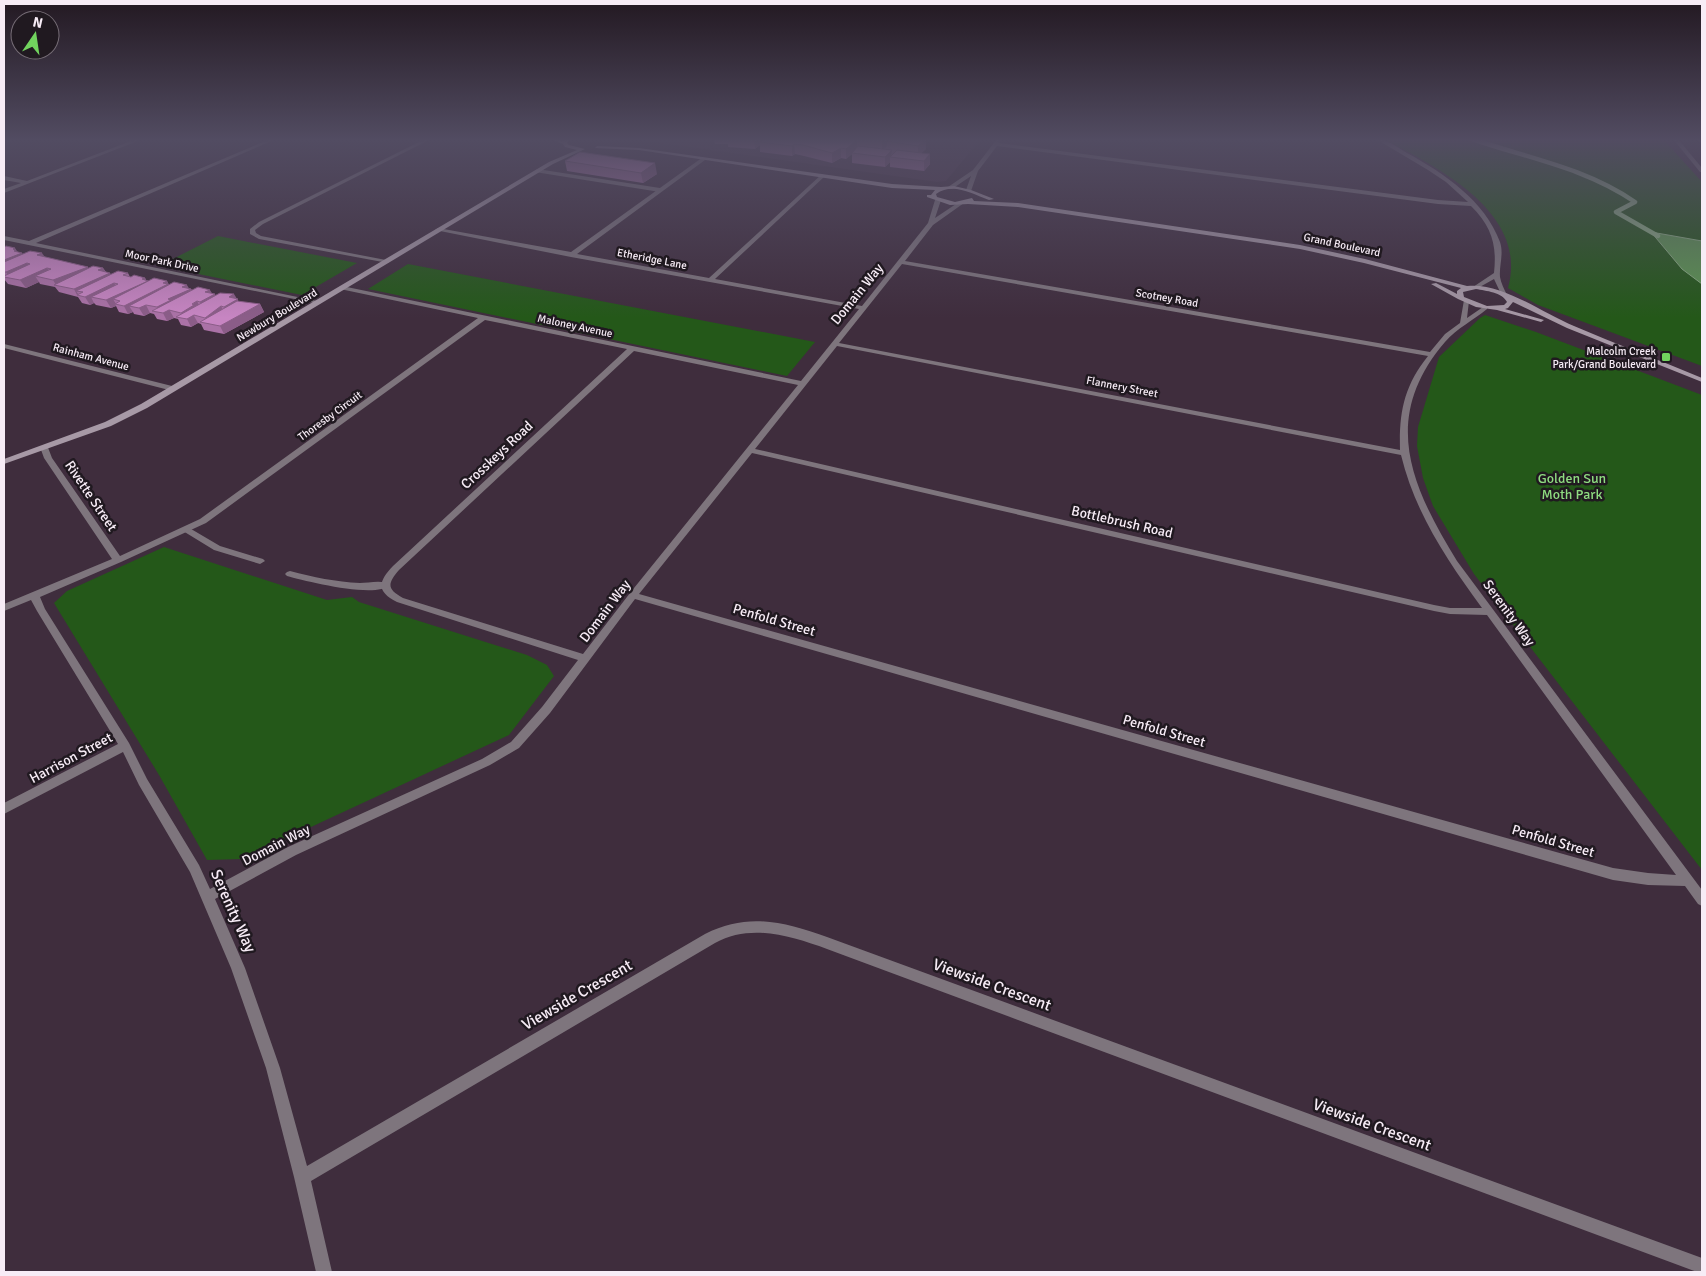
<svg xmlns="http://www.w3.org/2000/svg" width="1706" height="1276" viewBox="0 0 1706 1276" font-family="Signika,sans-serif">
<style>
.built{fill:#4b3549}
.green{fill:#245819}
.water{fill:#5c9551;stroke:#8aaf82}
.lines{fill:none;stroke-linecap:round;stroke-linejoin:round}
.stream{stroke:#8aaf82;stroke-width:4.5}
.lane{fill:#7e757d;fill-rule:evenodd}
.street{fill:#7e757d;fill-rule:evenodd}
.secondary{fill:#a799a6;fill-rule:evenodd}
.wall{fill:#ab72a7}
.shaded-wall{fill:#8b5d88}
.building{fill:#c785c2;stroke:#8b5d88}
.poi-dot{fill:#71d35e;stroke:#201920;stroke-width:2}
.labels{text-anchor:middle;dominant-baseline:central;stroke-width:5;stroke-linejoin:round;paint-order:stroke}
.far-street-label{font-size:11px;fill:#f7ecf6;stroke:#201920}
.far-poi-label{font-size:11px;fill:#f7ecf6;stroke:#201920;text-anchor:end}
.street-label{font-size:14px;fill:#f7ecf6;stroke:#201920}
.park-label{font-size:14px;fill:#8fdc81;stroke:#201920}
.near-street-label{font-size:16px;fill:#f7ecf6;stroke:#201920}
</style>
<rect width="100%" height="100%" fill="#3f2d3d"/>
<path class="built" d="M633,139H981L946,181L937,182Z"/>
<g class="green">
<path d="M1384,139H1663L1702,182V366L1538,305L1508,288C1529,212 1438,168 1384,139Z"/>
<path d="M218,236L357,263L302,295L159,266Z"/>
<path d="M408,264L815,342L787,376L368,289Z"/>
<path d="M1485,315L1536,332L1702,395V870L1474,574L1433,506L1423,478L1417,446L1418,427L1439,357L1480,318Z"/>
<path d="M164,547L327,600L352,597L359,602L527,655L547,665L554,676L509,735L242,859L207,860L159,775L54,603L67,591Z"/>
</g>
<path class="water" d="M1651,232L1702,241V284L1682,269Z"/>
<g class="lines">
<path class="stream" d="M1472,139C1528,158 1586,168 1635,202L1616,212L1658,236"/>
<g class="lane">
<path d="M537,169L660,188L663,190L660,192L535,172Z"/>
<path d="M186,526L220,546L263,559L265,561L260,564L214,550L183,531L182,529Z"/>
<path d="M290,571C313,577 336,582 360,583C368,583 384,579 390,585C376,599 305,581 287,576L285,574L287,572Z"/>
</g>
<g class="street">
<path d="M136,139H143L4,193V189L21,183L4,180V176L27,181Z"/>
<path d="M270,139H276L36,243L317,301L319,302V304L4,240V236L29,241Z"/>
<path d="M425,139H431L263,224L255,230L256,233L261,236L386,260L389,262L388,263L259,239L250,234V229L259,222Z"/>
<path d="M997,139L1001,140L999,143L1438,200L1468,202L1446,182L1428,170L1376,139C1387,139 1397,147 1407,153C1444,173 1485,201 1500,242C1504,254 1499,265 1500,277C1501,283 1504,289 1507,295L1502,296L1494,279L1478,288L1473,287L1494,273C1497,245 1492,227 1471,206L1438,204L997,146L978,171L971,191L966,190L971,176L952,189H948V187L973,170Z"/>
<path d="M1673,139H1678L1702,168V172H1700Z"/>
<path d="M703,157L705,160L577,254L709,278L822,174L825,176L824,177L715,279L862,306L928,223L935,200L938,198L941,200L935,218L959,202L964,203L933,225L905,261L1430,352L1445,334L1460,323L1464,300L1469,301L1467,318L1483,307H1487V309C1474,320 1457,328 1445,342C1380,418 1411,486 1457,561L1702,890V906L1698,904L1685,886L1648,885L1613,880L635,599L550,713L519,748L490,765L296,855L215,899L245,968L280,1068L307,1166L705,934C748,912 784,922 827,937L1702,1258V1272H1697L827,949C791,936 751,923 715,943L311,1181L332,1272H316L294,1177L266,1068L231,968L190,872L139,785L123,752L4,814V803L118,744L37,611L31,600L4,611V604L112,559L44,458L40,447L44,445H47L52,458L120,556L200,519L478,318L340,289L339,288L342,286L801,381L859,309L571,257L435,230L438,228L571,252ZM902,264L1428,356C1404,386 1399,412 1400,450L839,343ZM485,320L627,349L393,566C378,582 376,591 397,602L578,660L542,707L511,742L482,759L288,847L210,889L199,865L147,779L129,743L45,609L40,597L121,562L206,523ZM837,346L1401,455C1415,513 1447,560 1482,608H1450L1434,605L755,449ZM634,351L798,385L630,593L583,654L403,598C387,589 387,584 399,570ZM752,453L1434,611L1450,614L1487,615L1676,875L1648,873L1613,868L639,594Z"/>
<path d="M4,344L176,387L177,389L173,391L4,348Z"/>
</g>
<g class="secondary">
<path d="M550,139L564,141L565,139H570L567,143L569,145L585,149L553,164L147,408L111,426L4,464V459L105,422L141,404L549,162L577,150L565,147L563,144Z"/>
<path d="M597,146L639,148L892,184L941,187L954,186L971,190L994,199L989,200C972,194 953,182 936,194L937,197L955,202L972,198L974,201L1018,203L1300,245L1365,259L1467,286C1502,282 1542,313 1574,326C1616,344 1659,360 1702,378V382L1567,328L1513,302L1508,308L1505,309L1544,320L1541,322L1497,310L1476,307L1458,299L1431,284L1436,283L1457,294V291L1461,288L1364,263L1300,249L1018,207L968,204L950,205L927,197V195H931L935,190L892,188L639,150L595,148ZM1476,289C1486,291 1502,292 1507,302L1504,305L1487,306L1464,297L1463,292Z"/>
</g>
</g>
<g class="wall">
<path d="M713,139H926V149L921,153L930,164L924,171L890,167V162L885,167L852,163V154L846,159L841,158L832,163L804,156L795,154L792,156L760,152V145L755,149L728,147V144H715L714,140H713Z"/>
<path d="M1699,139H1702V143L1698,141Z"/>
<path d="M565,161L657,174L643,183L567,171Z"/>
<path d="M4,247L23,254L45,257L88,268H103L106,272L111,274L128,273L130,277L145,278L146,280L148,281H167L169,285L191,289L192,290L212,294L215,295L237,299L239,302L260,304L264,312L224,334L204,330L201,324L198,323L191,327L181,325L178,319L174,318L167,321L157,319L154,314L150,313L144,316L134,314L133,312L128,314L119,312L116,306L111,308L96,305L94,303L90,305L82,303L78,297L59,292L55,287L40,284L39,282L26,288L8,284L4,279V280Z"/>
</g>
<g class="shaded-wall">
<path d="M754,139H759L760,145L755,149Z"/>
<path d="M883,139H890L887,141V146L882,150V140Z"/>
<path d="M926,139V149L918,156V146Z"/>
<path d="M857,140V150L852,153V154L846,159V149Z"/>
<path d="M794,144L795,154L792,156V146Z"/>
<path d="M841,148V158L832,163V153Z"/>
<path d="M892,150L891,157H890V162L885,167V157Z"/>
<path d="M930,154V164L924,171V161Z"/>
<path d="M655,163L657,174L643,183L641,173Z"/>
<path d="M15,248L19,254L22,253L27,260L4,270V260L13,249Z"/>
<path d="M42,253L47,260L37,255Z"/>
<path d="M27,263L32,271L10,278L6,272Z"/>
<path d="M88,267L92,275L56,285L53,280Z"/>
<path d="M47,268L52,276H35L39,282L26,288L20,280Z"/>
<path d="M103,268L107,274L110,273L114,281L83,292L76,291L79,295H77L74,289L98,270Z"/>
<path d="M145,278L147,281H148L152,289L120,301L113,299L116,304H115L116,306L111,308L106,300Z"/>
<path d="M167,281L171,289L146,305L150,313L144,316L139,308L129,306L133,312L128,314L124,306Z"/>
<path d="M114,283L119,291L91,297L94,303L90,305L85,297Z"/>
<path d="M187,285L190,290L191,289L196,297L170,311L174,318L167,321L163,313H160L157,307L182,287Z"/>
<path d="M210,290L213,295L215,294L219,302L204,310L200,302L205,292Z"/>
<path d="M234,294L242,307L228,315L224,307L229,297Z"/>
<path d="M197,301L201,309L199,313L194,316L198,323L191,327L187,319L184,318L181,313Z"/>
<path d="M260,304L264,312L224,334L220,326Z"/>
<path d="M221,306L225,314L208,324L205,318Z"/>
</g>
<g class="building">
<path d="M763,139H851L857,140L846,149L841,148L832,153L803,145L794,144L792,146L760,142Z"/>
<path d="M889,139H926L918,146L887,141Z"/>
<path d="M858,146L892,150L885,157L852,153Z"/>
<path d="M897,150L930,154L924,161L890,157Z"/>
<path d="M580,152L655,163L641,173L565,161Z"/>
<path d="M6,246L15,248L13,249L16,250L14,251L22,253L4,260V247Z"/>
<path d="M30,251L42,253L37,255L88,267L53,280L35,276L51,269L47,268L20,280L4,277V276L30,264L27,263L6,272H4V262Z"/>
<path d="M93,266L103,268L98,270L110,273L74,289L54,285Z"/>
<path d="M118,271L128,273L123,275L131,277L134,275L145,278L142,279L148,281L106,300L91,297L118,284L114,283L85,297L77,295L83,292L76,291Z"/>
<path d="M154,278L167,281L163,283L168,284L124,306L115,304L120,301L113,299Z"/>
<path d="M174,282L187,285L182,287L191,289L168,299L171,300L157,307L146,305L139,308L129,306Z"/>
<path d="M198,287L210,290L205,292L215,294L200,302L197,301L192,304L194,305L181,313L169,310L163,313L152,311Z"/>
<path d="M220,293L234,294L229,297L238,299L224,307L221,306L205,318L194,315L187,319L176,317Z"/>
<path d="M237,301L260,304L220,326L200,322Z"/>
</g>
<linearGradient id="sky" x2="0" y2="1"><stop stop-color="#231922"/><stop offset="0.44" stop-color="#524c62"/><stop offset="1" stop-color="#524c62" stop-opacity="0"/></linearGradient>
<rect width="1706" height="318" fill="url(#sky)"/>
<rect class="poi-dot" x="1661" y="352" width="10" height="10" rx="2.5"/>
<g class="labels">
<g class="far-street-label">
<text transform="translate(1342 245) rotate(12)">Grand Boulevard</text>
<text transform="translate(652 259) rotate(11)">Etheridge Lane</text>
<text transform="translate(162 261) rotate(12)">Moor Park Drive</text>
<text transform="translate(1167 298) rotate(10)">Scotney Road</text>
<text transform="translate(277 315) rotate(-31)">Newbury Boulevard</text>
<text transform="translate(575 326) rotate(12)">Maloney Avenue</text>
<text transform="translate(91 357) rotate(15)">Rainham Avenue</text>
<text transform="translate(1122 387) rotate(11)">Flannery Street</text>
<text transform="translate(330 416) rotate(-36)">Thoresby Circuit</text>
</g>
<g class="far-poi-label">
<text x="1656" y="351">Malcolm Creek<tspan x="1656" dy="13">Park/Grand Boulevard</tspan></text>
</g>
<g class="street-label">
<text transform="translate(857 294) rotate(-51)">Domain Way</text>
<text transform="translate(497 455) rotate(-43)">Crosskeys Road</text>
<text transform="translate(91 496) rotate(56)">Rivette Street</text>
<text transform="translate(1122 522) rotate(13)">Bottlebrush Road</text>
<text transform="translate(605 611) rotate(-53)">Domain Way</text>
<text transform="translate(1509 613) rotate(54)">Serenity Way</text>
<text transform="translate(774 620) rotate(16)">Penfold Street</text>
<text transform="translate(1164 731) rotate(16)">Penfold Street</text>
<text transform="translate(71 758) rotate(-28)">Harrison Street</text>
<text transform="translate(1553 841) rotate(16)">Penfold Street</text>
<text transform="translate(276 845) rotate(-27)">Domain Way</text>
</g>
<g class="park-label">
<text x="1572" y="478">Golden Sun<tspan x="1572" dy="16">Moth Park</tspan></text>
</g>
<g class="near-street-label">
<text transform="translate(233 911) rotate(66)">Serenity Way</text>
<text transform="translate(992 985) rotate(20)">Viewside Crescent</text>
<text transform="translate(577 995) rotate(-30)">Viewside Crescent</text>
<text transform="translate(1372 1125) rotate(20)">Viewside Crescent</text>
</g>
</g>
<rect width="1706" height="1276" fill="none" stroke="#f7ecf6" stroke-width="10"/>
<g transform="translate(35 35) rotate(13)"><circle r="24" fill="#201920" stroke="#766d76"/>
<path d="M0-4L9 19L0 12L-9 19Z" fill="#71d35e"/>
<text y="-8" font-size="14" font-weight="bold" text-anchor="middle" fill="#f7ecf6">N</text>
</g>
</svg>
